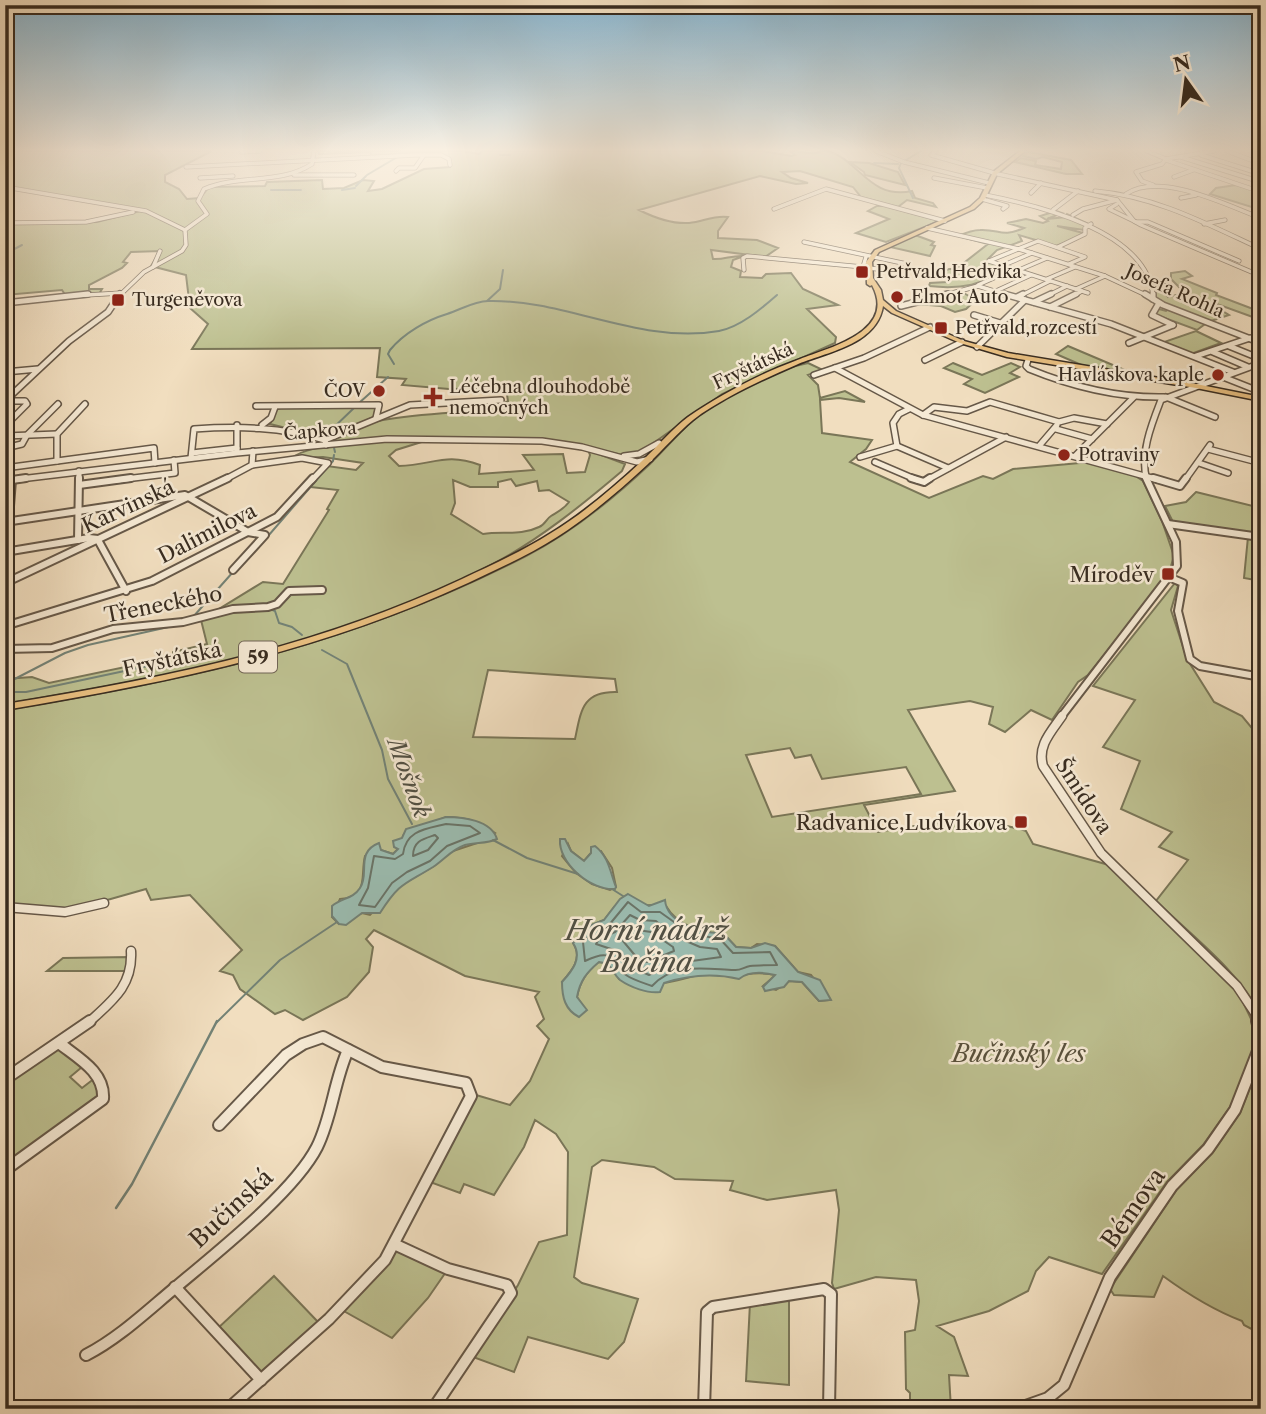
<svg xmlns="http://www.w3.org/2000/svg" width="1266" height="1414" viewBox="0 0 1266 1414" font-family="'Libre Caslon Text',serif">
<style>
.green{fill:#bdc090;stroke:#7a7658;stroke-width:2;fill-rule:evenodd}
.water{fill:#9bbcb0;stroke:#738276;stroke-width:2}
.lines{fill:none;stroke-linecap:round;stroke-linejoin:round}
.shore{stroke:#6a7468;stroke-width:2}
.stream-far1{stroke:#738276;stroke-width:2}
.stream{stroke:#738276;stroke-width:2.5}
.minor-far4-casing{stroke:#665848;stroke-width:5}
.minor-far3-casing{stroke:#665848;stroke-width:8}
.minor-far2-casing{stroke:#665848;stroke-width:10}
.minor-far1-casing{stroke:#665848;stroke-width:11}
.minor-casing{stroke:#665848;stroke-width:14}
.major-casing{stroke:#382c20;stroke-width:3}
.minor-far4{stroke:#f6ead5;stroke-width:3.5}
.minor-far3{stroke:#f6ead5;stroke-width:5}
.minor-far2{stroke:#f6ead5;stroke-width:6}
.minor-far1{stroke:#f6ead5;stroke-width:8}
.minor{stroke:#f6ead5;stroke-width:10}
.major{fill:#e8bf80;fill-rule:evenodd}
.poi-dot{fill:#8f2418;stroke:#f6ead5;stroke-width:2.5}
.labels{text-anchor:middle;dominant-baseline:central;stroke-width:5;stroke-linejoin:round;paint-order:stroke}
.far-poi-label{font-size:18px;fill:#382c20;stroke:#f6ead5;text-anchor:start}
.far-street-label{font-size:18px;fill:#382c20;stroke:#f6ead5}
.shield{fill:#f6ead5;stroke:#716556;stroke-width:2}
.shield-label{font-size:19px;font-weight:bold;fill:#382c20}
.street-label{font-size:21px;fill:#382c20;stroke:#f6ead5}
.poi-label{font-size:21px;fill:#382c20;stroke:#f6ead5;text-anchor:end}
.water-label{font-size:23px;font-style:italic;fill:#515044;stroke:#f6ead5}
.near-park-label{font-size:24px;font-style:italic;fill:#59513c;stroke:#f6ead5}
.near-street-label{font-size:24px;fill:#382c20;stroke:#f6ead5}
.near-water-label{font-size:28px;font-style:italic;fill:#515044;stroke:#f6ead5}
</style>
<rect width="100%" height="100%" fill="#f1debf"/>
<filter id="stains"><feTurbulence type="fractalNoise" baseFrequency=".00286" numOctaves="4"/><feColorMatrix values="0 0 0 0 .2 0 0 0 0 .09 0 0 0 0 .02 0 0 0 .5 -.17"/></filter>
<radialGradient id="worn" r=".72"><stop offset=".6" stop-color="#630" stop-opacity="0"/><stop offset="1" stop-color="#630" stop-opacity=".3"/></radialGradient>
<g class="green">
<path d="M5,151H212L165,175V182L179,189L187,199L200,198L209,187L265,186L267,182L322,180L323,189L344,188L363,180L374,181L368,191L382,189L424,169L450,167L449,159L443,155L372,157L370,152L319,154L318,151H463L479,154L482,151H763L791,156L795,155L790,151C798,151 805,153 812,153C819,154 819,150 826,151C859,158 868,200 912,191L915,198L933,203L936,207L907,200L898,207L861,197L853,187L800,171L782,172L791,178L808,183L796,184L760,176L639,210C653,217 673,224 689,223C703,222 713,215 728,217L718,231V238L757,240L778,248L765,257L711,250L713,259C724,260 732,255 744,256L733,260L731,267L741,271L740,277L762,278L766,274L791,273L803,289L838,305L807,309L836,337L835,343L722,394L641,452L622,455L567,442L401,438L329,443C356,413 443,416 482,409C491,408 500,404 508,401L506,388L449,389L402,385L406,379L377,377L380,348L192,349L208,324L190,308L186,275L151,266L160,251L131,252L123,262L127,263L122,268L89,285V289H102L99,294L66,296L62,290L5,295V224L97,222L140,211L5,187Z"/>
<path d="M1028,152L1071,160L1082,174H1066L1015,162L1021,158L1036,161L1035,165L1061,169L1062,162L1043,157L1036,159L1023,156Z"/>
<path d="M850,162L869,163L898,172L905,185L865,175L864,172Z"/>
<path d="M1236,185L1261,192V210L1210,194L1216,188Z"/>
<path d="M877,206H885L940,221L886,242L856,233L889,219L868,211Z"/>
<path d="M1056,211L1062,213L1047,219L1066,217L1067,214L1089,224L1084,230L1057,226L1083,233L1081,237L1056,246L1019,235L1022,241L997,250L988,259L1011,269C980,284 964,290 929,286L930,283L947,282L954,277L939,275L949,269H956L988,244L958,236C965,233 973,230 980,230C1000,229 1001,238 1024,228L1007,223L1026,219L1043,223L1048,221L1040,216Z"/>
<path d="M915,235L934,242L931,245L935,246L930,256L890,247Z"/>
<path d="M1185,271L1192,276L1182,279L1217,293L1216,295L1261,312V320L1217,304L1216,307L1229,315L1208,322L1197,330L1154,314L1159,309L1166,311L1170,308L1156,299L1152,282L1159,281L1168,297L1185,293L1171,279V273Z"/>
<path d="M960,291L976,300L966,309L955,312L941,306L916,304Z"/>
<path d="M1196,331L1221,343L1191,354L1164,342Z"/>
<path d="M1068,346L1134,374L1086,367L1056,354Z"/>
<path d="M808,363L823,370L808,375L818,385L820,398L845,391L865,402L839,398L820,400L822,433L872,440L866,449L850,462L929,498L983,476L993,479L1013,469L1091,462L1134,475L1143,481L1162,521L1174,556L1168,576L1088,675L1078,682L1052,720L1031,710L1005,732L989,724L993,707L970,701L908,710L955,791L864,805L878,832C934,823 969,813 1026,831L1033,844L1109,865L1225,978L1239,994L1253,1023V1049L1239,1088L1230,1107L1203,1145L1167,1182L1102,1274L1049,1257L1036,1271L1028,1291L989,1311L937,1326L954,1337L968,1376L949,1375L951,1409H910V1393L906,1389L905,1332L915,1330L919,1301L916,1280L876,1277L834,1289L832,1283L839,1210L836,1190L767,1200L730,1190L733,1181L675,1179L654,1167L602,1160L592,1167L574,1277L582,1283L638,1299L624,1342L608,1359L528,1337L514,1372L473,1357L518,1285L539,1242L567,1235L568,1152L556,1134L535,1120L524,1147L494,1195L464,1184L460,1193L430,1182L476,1095L510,1105L530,1081L549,1039L537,1026L544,1019L535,997L539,992L465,976L374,930L366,939L373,947L369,972L347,997L303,1020L285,1010L275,1014L240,989L233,975L220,971L242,950L190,895L151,900L146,889L72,910L5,904V710C191,680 357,643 526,556C571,533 614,498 650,464C665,449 679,433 694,419C720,396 774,370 808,363ZM488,670L615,679L617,692C582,691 581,711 575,739L473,737ZM790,748L795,758L811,755L822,779L906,767L921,794L772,817L746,755ZM446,817C466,817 478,821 495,833L477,843L450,852L434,866L398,887L370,915L362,913L339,924L332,917L340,899C370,897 360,875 365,856L381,850L393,854L398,849L404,834ZM568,844L571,851L584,861L591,853L601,851L612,868L616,887L610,890L592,884L576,873L562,856ZM657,905L666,906C677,925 702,934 723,933L736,947L751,948L757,944L775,946L798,972L811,975L830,1000L819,1001L802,982L789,981L776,990L763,986L776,975C761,972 748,973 733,977C712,966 684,981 663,983C649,984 633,980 619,979C613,968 611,963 598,962C586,973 580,981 577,997L583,1006L562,982C572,971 583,958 573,943L591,925L604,920L615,906Z"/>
<path d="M953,363L982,375L1011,363L1020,367L1010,373L1019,377L985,393L964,384L972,379L944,368Z"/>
<path d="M288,406H376L374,417L326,438L270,424L277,409Z"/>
<path d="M428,440L396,450L389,456L399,466C434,465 445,452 480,465L479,474L534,470L523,455L563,454L567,473L585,472L590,455L588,450L625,464L622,471C582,505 540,539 493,564C342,646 172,676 5,704V679L32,677L49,683L173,657V652L207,644L201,620L263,582L283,584L329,510L327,509L338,490L310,487L327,466L356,470L363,463L323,457L292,458C311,441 400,440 428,440ZM511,479L516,486L537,481L539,491L549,490L569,502C564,509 559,511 551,516C546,519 545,525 539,527C521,536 502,531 483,534L451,514L455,503L453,480L470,487H498V482Z"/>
<path d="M1196,492L1261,508V519L1256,533L1174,524L1165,506L1186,502Z"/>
<path d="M1248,537L1261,540V581L1244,578Z"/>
<path d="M1175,583L1178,586L1171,610L1187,659L1214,702L1242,716L1261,739V1015C1238,970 1192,936 1156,901L1188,860L1159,847L1172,832L1121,809L1140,761L1103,747L1135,700L1093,686Z"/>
<path d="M130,957V971H47L63,958Z"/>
<path d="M60,1048L82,1067L70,1077L82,1088L95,1078L103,1093L5,1167V1082L55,1049Z"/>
<path d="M1261,1060V1334L1244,1325L1242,1321C1213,1310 1189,1295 1163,1276L1154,1297L1114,1295L1110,1289L1177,1189L1213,1152L1240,1113Z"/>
<path d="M396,1247L448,1269L428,1298L392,1338L342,1310Z"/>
<path d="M274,1276L319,1323L259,1374L217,1329Z"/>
<path d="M789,1297V1385L746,1381L750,1303Z"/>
</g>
<g class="water">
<path d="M446,817C463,817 491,820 497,839C487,844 476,842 465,845C451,850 445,859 433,867C404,885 400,882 380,913H362L346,925L339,924L332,916V906C341,898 353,899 360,888C370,874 355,852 379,843L381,850L393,854L398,849L394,847L393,841L402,838L406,829Z"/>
<path d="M560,839H565L571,851L584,861L591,853V847L595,846C609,857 610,872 616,887L615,889C591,891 558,863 560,839Z"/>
<path d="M628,894L649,906L665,900C667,924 703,934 723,933L736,947L751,948L765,943L775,946L798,972L820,980L831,1000L819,1001L802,982L789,981L784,987L765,991L763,987L775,975C763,972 749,971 739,979C714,973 689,975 664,983L660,992C648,994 630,987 620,980C611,972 613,963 599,962C586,973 580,981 577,997L587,1010L579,1017C565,1010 562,997 562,982C572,971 583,958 573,943L591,925L604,920L620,899Z"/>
</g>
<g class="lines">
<g class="shore">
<path d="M446,824L470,826L480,833L447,846L430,861L407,872L392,883L375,907L359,905L368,888L374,856L395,859L403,854C406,830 426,829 446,824Z"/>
<path d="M435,835L438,838L428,850L413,856C413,841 423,839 435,835Z"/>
<path d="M628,902L641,912H660L688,932L721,940L733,953L770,952L777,965C768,965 758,965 750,966C744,967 740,971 734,970C706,969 673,962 652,986C644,983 633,980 626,975C609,963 616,946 585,961L583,942L594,931L609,925Z"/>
<path d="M630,915L640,920L656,921L672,935L700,947L717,949L721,957L670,964L649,975L638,970L617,951L596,944L599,939L615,932Z"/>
<path d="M631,929L651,932L673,947L674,951L647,962L638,959L623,941Z"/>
</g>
<g class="stream-far1">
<path d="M399,152L421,151"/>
<path d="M500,155H510"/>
<path d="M906,160L921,151"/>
<path d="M874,163L898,164"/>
<path d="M901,163L899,168L913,198"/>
<path d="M367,175L399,156"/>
<path d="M356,186L366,176"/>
<path d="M271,190H301"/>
<path d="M342,190L355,188"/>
<path d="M5,254L22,245"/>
<path d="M487,301L500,289L503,270"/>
<path d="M394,364L388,354L390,350C404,333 427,320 447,314C460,310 474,301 488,301C566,299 640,345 719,331C740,327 761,309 777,295"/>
<path d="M359,403L388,377"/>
<path d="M1257,431L1261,433"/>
<path d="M335,452L330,431L355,407"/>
<path d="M262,543L333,461L334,455"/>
<path d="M270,609L275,611L279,623L292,627L302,635"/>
<path d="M193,617L233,572"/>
<path d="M322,650L347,664L382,750L388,779L412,824"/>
<path d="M5,684L65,653L88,645L213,617"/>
<path d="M5,692H26L162,663"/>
<path d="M493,840L527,858L578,874"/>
<path d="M612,889L623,896"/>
<path d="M216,1023L280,960L337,922"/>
</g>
<path class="stream" d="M116,1208L132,1184L217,1021"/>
<defs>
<g id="minor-far4">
<path d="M876,151L904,162L989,183"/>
<path d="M936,151L931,155L998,174L1117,200L1134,221L1141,225L1261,276"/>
<path d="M1147,151L1166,159"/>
<path d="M1227,151L1251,160"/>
<path d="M241,152L260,151"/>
<path d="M1201,155L1261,174"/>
<path d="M1181,157L1261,182"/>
<path d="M1166,160L1261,192"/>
<path d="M186,167L415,155H441L449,159L450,165"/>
<path d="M396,171L399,168H415L424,155"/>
<path d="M294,175H354"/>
<path d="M1174,177L1193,170"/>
<path d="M200,178L233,176"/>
<path d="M934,178L987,188"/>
<path d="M1153,185L1142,181L1136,172L1162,164L1166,159L1214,151"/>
<path d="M5,187L146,211L185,230"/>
<path d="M1095,191C1155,196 1207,224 1261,249"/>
<path d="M1031,193L1041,183"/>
<path d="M1126,194C1160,171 1226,205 1261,218"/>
<path d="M985,195C1036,205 1147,230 1153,296"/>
<path d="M1181,198L1196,195"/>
<path d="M982,199L1007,206L1003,209"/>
<path d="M1117,204L1109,209L1134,221"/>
<path d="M774,209L826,189L945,221"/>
<path d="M1053,210L1078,191"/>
<path d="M1073,215L1083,209L1117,200"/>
<path d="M1136,222H1148L1239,261"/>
<path d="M5,223L86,222L133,212"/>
<path d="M1204,224L1225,220"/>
<path d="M927,228L1019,249L1105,276L1148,296"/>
<path d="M804,242L907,264L901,272L869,268"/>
<path d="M1058,247L1085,234V228L1091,224"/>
<path d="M989,261L1038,241L1085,257L1069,264"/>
<path d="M989,261L1088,293"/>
<path d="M1004,265L1032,253"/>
<path d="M153,267L160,251"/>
<path d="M744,270L743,258L747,256L863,267L866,257"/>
<path d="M1019,270L1047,258"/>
<path d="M1047,279L1075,267"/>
<path d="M978,285L1014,269"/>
<path d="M1076,289L1105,276"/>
<path d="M996,291L1031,275"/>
<path d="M70,296L121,293"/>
<path d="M119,296L144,272L182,251L186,245L185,230L207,214L198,201L204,189C239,174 280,185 312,164L314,151"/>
<path d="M941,296L978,286L1010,296"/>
<path d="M1020,296L1050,281"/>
<path d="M1047,296L1067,286"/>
<path d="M1073,296L1082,291"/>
</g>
<g id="minor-far3">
<path d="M1004,294L1111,324L1233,372"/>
<path d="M1145,294L1163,305L1261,343"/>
<path d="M1153,294V299"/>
<path d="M1017,297L1023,294"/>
<path d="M1034,302L1051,294"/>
<path d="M5,303L88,294"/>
<path d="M1159,303L1152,315L1173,325"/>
<path d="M901,306L948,294"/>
<path d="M1050,307L1076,294"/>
<path d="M974,315L1000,323"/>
<path d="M1129,343L1173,325"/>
<path d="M1229,346L1261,359"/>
<path d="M977,347L1025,300"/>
<path d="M1213,352L1248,367"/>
<path d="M1196,356L1250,338"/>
<path d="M925,360L962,342"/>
<path d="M1028,360L1026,366L1029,369C1073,387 1116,398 1164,397"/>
<path d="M835,368L923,415L1159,480"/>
<path d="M5,372L38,369"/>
<path d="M814,375L864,358L930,327"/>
<path d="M1223,377L1261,392"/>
<path d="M1166,397L1215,417"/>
<path d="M5,401L69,341L108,312L120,294"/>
<path d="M5,401H25L27,404L5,426"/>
<path d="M256,406L379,405L376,418"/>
<path d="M923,415L934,407L967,411L990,402L1059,422L1074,418L1107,424"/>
<path d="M237,425V452"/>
<path d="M262,425L271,418L275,407"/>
<path d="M1056,429L1092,439"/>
<path d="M5,436L57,434"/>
<path d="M325,440L410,405L501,400"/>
<path d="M897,446L948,468"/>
<path d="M1039,446L1057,425"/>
<path d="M5,448L22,444L27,435L58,404"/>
<path d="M1208,449L1261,463"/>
<path d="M192,453L237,448"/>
<path d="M1076,455L1134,397"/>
<path d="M624,456L639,454L659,443"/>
<path d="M860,457L897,446L893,423L899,414L909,409"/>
<path d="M191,458L194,429C239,426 281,427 325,440L326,445"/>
<path d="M57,461V434L85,404"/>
<path d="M875,462L917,480"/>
<path d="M1199,463L1228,473"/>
<path d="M252,465L302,458L328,463L312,480"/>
<path d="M5,468L154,448L155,463"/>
<path d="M12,480L237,453L387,439L542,441L582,447L637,462L650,459"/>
<path d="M79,480V471"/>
<path d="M117,480L175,473L174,460"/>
<path d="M224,480L252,465L253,451"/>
<path d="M927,480L1006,437"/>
<path d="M1147,480C1139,455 1152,423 1161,400L1261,363"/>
<path d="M1185,480L1210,445"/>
</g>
<g id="minor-far2">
<path d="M911,478L924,482L930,478"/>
<path d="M1153,478L1180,486L1186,478"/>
<path d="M5,481L26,478"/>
<path d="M79,485L131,478"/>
<path d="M5,509L10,506L12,480"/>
<path d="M5,522L185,495L248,532L265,535L233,570"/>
<path d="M1168,524L1253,536L1258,535L1261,528"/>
<path d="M78,540L79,478"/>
<path d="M98,540L126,591"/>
<path d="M5,552L89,538L98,539"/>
<path d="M1171,578L1183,583L1178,611L1190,659L1200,666L1261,677"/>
<path d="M5,583L228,478"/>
<path d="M5,626L152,581L277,517L313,478"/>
<path d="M5,649L52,648L113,629L183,622L233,609L268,607L277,604L289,591L322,590"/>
<path d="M1061,717L1177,566L1176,542L1146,478"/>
</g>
<g id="minor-far1">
<path d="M1062,716C1051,732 1037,746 1043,766L1101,853L1237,986L1255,1013L1258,1023"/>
<path d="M5,907L65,912L104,903"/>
<path d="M88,1023C112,1001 133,986 131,951"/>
</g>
<g id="minor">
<path d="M5,1079L90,1021"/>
<path d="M219,1125L286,1055L303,1044L323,1037L382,1067L466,1083L471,1096L385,1260L329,1319L228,1409"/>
<path d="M5,1170L103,1099C105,1072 78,1058 59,1043"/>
<path d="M394,1244L448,1269L507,1285L511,1293L433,1409"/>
<path d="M175,1287L261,1380"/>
<path d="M86,1355C119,1338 147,1311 176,1287C216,1253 294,1192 317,1147C332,1117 334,1081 348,1050"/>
<path d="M1040,1403L1058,1409"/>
<path d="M704,1409L707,1312L713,1307L824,1289L831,1294L829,1409"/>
<path d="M1017,1409L1048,1398L1064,1385L1110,1277L1172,1186L1208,1149L1235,1110L1258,1051L1260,1032L1257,1021"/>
</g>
<path id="major" d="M1020,151H1025L997,174L985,199L974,209L879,252L872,262L873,278L881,290L883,300L896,311L964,341L1008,353L1196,384L1261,397V401L1196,388L1007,357L960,343L892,313L883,306C877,345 826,352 796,365C773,375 751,385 729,397C717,404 704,411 693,420C677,433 663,450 648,464C620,490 590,516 557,537C529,555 498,569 468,583C319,652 166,683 5,710V704C166,678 314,648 462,579C492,565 523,551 551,533C584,513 614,487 642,461C657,447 672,429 688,417C699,409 711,402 723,395C746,382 770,370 795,361C826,348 898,333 872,285L870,286L867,284L866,262L875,250L970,207L980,198L993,172Z"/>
</defs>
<use href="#minor-far4" class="minor-far4-casing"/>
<use href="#minor-far3" class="minor-far3-casing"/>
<use href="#minor-far2" class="minor-far2-casing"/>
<use href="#minor-far1" class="minor-far1-casing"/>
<use href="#minor" class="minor-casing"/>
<use href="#major" class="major-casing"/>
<use href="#minor-far4" class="minor-far4"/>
<use href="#minor-far3" class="minor-far3"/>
<use href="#minor-far2" class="minor-far2"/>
<use href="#minor-far1" class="minor-far1"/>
<use href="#minor" class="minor"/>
<use href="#major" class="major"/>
</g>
<linearGradient id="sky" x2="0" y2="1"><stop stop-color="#89b7d2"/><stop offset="0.43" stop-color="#f9f0e2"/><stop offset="1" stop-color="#f9f0e2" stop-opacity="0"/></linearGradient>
<rect width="1266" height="349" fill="url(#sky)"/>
<g class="poi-dot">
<rect x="855" y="265" width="14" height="14" rx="3.5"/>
<circle cx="897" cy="297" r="7"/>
<rect x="111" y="293" width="14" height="14" rx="3.5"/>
<rect x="934" y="321" width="14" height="14" rx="3.5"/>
<circle cx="1218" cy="375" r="7"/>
<circle cx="379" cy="391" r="7"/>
<path d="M429.5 386.5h7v7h7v7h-7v7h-7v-7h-7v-7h7z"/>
<circle cx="1064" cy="455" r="7"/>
<rect x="1161" y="567" width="14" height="14" rx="3.5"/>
<rect x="1014" y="815" width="14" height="14" rx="3.5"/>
</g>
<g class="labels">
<g class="far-poi-label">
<text x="876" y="272">Petřvald,Hedvika</text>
<text x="911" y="297">Elmot Auto</text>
<text x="132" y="300">Turgeněvova</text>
<text x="955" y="328">Petřvald,rozcestí</text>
<text x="1204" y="375" text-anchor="end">Havláskova kaple</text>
<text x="449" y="387">Léčebna dlouhodobě<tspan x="449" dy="21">nemocných</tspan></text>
<text x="365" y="391" text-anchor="end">ČOV</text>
<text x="1078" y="455">Potraviny</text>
</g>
<g class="far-street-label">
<text transform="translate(1175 291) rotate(24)">Josefa Rohla</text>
<text transform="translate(753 366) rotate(-25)">Fryštátská</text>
<text transform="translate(320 431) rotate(-5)">Čapkova</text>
</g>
<rect class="shield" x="239" y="641.5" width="38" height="31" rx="5"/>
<g class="shield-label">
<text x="258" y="657">59</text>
</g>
<g class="street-label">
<text transform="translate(128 506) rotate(-25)">Karvinská</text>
<text transform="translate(207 533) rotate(-27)">Dalimilova</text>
<text transform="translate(163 604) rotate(-11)">Třeneckého</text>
<text transform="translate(172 659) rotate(-12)">Fryštátská</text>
<text transform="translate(1084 796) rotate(57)">Šmídova</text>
</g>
<g class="poi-label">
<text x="1154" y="574">Míroděv</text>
<text x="1007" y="822">Radvanice,Ludvíkova</text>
</g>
<g class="water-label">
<text transform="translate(409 778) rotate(70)">Mošnok</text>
</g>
<g class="near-park-label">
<text x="1019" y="1053">Bučinský les</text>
</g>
<g class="near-street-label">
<text transform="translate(231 1208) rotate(-43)">Bučinská</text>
<text transform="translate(1133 1208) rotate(-55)">Bémova</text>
</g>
<g class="near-water-label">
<text x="647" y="930">Horní nádrž<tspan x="647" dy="32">Bučina</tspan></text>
</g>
</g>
<rect width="1266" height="1414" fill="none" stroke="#f1debf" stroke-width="28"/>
<rect x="7" y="7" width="1252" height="1400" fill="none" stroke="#382c20" stroke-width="3.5"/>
<rect x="14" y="14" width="1238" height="1386" fill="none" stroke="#382c20" stroke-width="2"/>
<g transform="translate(1186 80) rotate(346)" stroke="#f6ead5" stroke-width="5" paint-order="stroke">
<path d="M0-5L12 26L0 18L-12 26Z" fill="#382c20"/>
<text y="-10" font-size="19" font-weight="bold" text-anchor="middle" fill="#382c20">N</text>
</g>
<rect width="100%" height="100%" filter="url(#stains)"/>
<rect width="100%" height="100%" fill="url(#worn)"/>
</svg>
